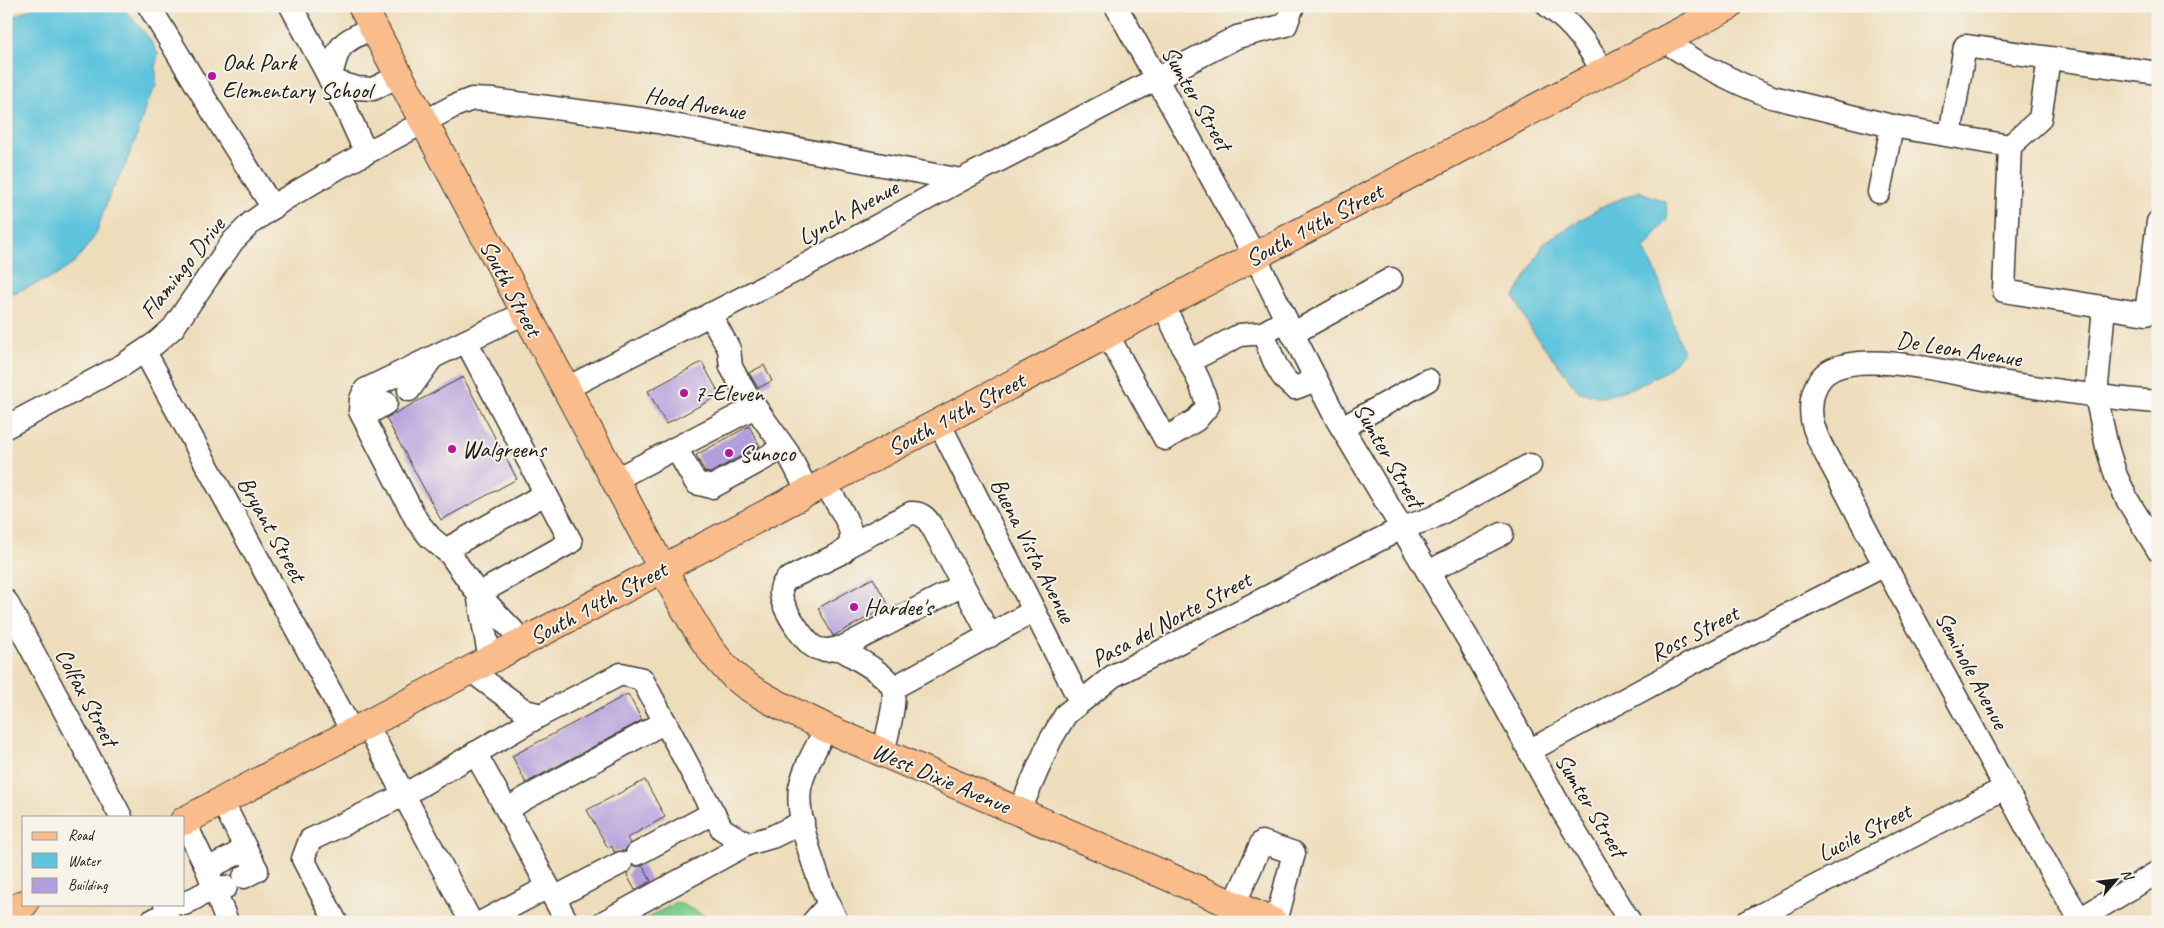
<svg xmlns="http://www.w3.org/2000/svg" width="2164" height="928" viewBox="0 0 2164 928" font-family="Caveat,sans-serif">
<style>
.green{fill:#7ccc8c;stroke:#4c7454}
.water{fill:#5fc4dd;stroke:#3e707c}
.building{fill:#b29ddd}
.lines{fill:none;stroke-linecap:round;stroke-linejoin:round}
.minor-casing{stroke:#3c3934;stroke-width:25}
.major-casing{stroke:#3c3934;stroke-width:30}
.highway-casing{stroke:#3c3934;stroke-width:30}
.minor{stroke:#fff;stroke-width:22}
.major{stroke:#f9bc8a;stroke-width:28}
.highway{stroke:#f9bc8a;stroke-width:28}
.poi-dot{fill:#b5179e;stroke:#f7f3e8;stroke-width:2}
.labels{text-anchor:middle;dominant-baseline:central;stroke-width:4;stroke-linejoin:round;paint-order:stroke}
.poi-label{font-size:24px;fill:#1c1c1c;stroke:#f7f3e8;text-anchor:start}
.street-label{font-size:24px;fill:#1c1c1c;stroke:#f7f3e8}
</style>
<rect width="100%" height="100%" fill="#f7f3e8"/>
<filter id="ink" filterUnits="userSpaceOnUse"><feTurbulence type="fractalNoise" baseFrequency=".02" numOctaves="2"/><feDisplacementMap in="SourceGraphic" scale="10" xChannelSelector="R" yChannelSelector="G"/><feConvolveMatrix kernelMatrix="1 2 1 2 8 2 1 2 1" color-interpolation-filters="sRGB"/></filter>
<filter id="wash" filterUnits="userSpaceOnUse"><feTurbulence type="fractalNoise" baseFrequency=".0096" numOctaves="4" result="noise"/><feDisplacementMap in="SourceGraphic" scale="20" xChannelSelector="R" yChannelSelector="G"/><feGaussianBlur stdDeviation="1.12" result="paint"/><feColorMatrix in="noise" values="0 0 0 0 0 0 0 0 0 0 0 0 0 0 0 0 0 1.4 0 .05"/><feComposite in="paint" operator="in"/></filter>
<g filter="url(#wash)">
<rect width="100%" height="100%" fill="#edb"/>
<path class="green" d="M677,902L718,922H640Z"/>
<g class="water">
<path d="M35,6H121L149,38L158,54L156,64V86L147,102L136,138L124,168L110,193L95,236L73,264L55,276L6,296V21Z"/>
<path d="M1639,191L1666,202L1667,219L1644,249L1656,272L1683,353L1666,371L1640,385L1603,397L1579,392L1532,331L1514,297L1545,242L1603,206Z"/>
</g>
<g id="blocks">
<g class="building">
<path d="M702,362L720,395L666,424L648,391Z"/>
<path d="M764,365L772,381L758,388L749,373Z"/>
<path d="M463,377L517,479L441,520L386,418Z"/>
<path d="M749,426L760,446L710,473L705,472L696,455Z"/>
<path d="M873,578L889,606L833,636L818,608Z"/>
<path d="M628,694L642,720L526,783L512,756Z"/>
<path d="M645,780L665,817L627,838L630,843L625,851L614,852L612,846L608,848L587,810Z"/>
<path d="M633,866H643L651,881L635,890L627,875Z"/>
</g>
</g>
</g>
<g filter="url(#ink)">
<use href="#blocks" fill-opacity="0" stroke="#3c3934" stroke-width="1"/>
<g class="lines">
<defs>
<g id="minor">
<path d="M149,6L222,127L273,208"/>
<path d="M291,6L346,109L366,153"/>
<path d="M1116,6L1255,256L1296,340L1336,418L1468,639L1563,812L1630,922"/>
<path d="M1548,6C1576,27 1586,43 1604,73"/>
<path d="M373,27C339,45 339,42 330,80L357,88L373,89L399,76"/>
<path d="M1664,41L1704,66L1741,84L1772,97L1892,126L1879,192"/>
<path d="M1892,126L2010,146L2004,291L2146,314L2158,222"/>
<path d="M1950,135L1965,46L2158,73"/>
<path d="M2010,146L2040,119L2049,58"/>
<path d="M2104,307L2096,396L2107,447L2116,476L2128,501L2158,550"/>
<path d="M710,314L729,349L731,367L746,394L788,453L808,492"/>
<path d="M1263,333C1271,352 1277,377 1295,388L1316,380"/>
<path d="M1107,334L1165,439L1196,420L1208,406L1200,383L1163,304"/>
<path d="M1292,334L1391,279"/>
<path d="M466,341L365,390L361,399L360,411L417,521L430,537L450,554L478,594L524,642"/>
<path d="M145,352L353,733"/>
<path d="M1190,361L1240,335L1263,333L1286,320"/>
<path d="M565,389L795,271L961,180L1237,37L1286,25L1293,6"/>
<path d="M409,390L432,358"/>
<path d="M363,417L386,403"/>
<path d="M939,423L1080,701"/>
<path d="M6,427L123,365L156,343L173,328L233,241L251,223L283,200L338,168L454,106L472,99L493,100L647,120L961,180"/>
<path d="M1342,428L1428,380"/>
<path d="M676,448L696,483L712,487L783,448"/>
<path d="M614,480L755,407"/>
<path d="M824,483C832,496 856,528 850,543C849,547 845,549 843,552L786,580C783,584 780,588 781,594C782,607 804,643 816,648C826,652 833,649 843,647L963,585"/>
<path d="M850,545L911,513C923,512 928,520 934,530L990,636"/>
<path d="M445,550L545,494"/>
<path d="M1428,572L1502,534"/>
<path d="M478,594L571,542L466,341L525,313"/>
<path d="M478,594L490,660"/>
<path d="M6,601L121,817"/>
<path d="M839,648C853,657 886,673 892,687C898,698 886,739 883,753"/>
<path d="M470,670L525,711L541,715"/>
<path d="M893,688L1034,611"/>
<path d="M367,725L471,922"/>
<path d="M826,728C817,747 804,767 800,788C795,822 822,891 837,922"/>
<path d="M1529,751L1690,664L1885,565"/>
<path d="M475,753L507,810L524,799L665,722"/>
<path d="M507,810L567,922"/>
<path d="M1019,812L1050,741L1066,714L1113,676L1402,528L1432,518L1530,465"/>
<path d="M184,821L207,869L214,888L184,904"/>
<path d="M637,854L713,813"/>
<path d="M207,869L246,849L222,801"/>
<path d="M244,877L257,870L246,849"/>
<path d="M226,887L214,888L227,922"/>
<path d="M554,898L621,863"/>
<path d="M1234,905L1262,842L1294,853L1276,922"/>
<path d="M150,922L168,912L165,904"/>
<path d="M336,922L303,859L310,840L404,795L541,715L621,674L642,679L722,829L747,844L772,837L803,822"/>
<path d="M482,922L548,887"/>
<path d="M604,922L747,844"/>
<path d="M813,922L829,904"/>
<path d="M1747,922L2005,788"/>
<path d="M2075,922L2158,872"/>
<path d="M2085,922L2080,919L2050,870C1991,762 1932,653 1874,545C1861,521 1849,497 1836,473C1827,456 1816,439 1812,420C1809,400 1814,378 1833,369C1871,351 1959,375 2001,382C2053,390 2105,398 2158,402"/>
</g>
<path id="major" d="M362,6L662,568C685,607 707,657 744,684C769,702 799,714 826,728L1273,922"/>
<g id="highway">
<path d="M184,821L1729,6"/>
<path d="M6,914L24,904"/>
</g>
</defs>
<use href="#minor" class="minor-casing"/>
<use href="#major" class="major-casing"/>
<use href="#highway" class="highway-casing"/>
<use href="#minor" class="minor"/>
<use href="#major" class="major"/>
<use href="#highway" class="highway"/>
</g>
</g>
<g class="poi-dot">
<circle cx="212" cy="76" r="5"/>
<circle cx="684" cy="393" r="5"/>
<circle cx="452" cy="449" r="5"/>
<circle cx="729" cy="453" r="5"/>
<circle cx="854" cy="607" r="5"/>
</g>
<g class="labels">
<g class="poi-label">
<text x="222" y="62">Oak Park<tspan x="222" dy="28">Elementary School</tspan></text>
<text x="694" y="393">7-Eleven</text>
<text x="462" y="449">Walgreens</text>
<text x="739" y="453">Sunoco</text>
<text x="864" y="607">Hardee's</text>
</g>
<g class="street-label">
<text transform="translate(1197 98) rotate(60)">Sumter Street</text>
<text transform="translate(695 103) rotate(10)">Hood Avenue</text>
<text transform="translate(848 212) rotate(-29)">Lynch Avenue</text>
<text transform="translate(1314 225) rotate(-28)">South 14th Street</text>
<text transform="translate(182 268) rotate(-52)">Flamingo Drive</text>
<text transform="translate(511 288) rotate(62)">South Street</text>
<text transform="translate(1959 349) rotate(9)">De Leon Avenue</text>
<text transform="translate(956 414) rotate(-28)">South 14th Street</text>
<text transform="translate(1389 455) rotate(60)">Sumter Street</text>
<text transform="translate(272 529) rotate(61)">Bryant Street</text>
<text transform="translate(1033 550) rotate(63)">Buena Vista Avenue</text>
<text transform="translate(598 603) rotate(-28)">South 14th Street</text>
<text transform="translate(1171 619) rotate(-28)">Pasa del Norte Street</text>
<text transform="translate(1694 633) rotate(-27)">Ross Street</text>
<text transform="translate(1972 670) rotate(62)">Seminole Avenue</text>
<text transform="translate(87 697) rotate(62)">Colfax Street</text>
<text transform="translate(941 778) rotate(23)">West Dixie Avenue</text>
<text transform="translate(1591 805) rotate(59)">Sumter Street</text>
<text transform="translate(1864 832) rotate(-27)">Lucile Street</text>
</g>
</g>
<rect width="2164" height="928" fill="none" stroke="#f7f3e8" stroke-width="25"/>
<rect x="22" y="816" width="162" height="90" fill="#f7f3e8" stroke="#9f9d96"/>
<rect x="32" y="832" width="25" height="8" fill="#f9bc8a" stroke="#9f9d96"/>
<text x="68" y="840" font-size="15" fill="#1c1c1c">Road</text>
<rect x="32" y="853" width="25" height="15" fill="#5fc4dd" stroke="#9f9d96"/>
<text x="68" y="866" font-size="15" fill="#1c1c1c">Water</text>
<rect x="32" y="878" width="25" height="15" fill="#b29ddd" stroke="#9f9d96"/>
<text x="68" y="890" font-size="15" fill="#1c1c1c">Building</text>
<g transform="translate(2116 880) rotate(62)" stroke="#f7f3e8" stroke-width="4" paint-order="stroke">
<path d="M0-4L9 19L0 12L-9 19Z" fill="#1c1c1c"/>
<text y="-8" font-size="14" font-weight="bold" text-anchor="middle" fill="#1c1c1c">N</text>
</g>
</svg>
